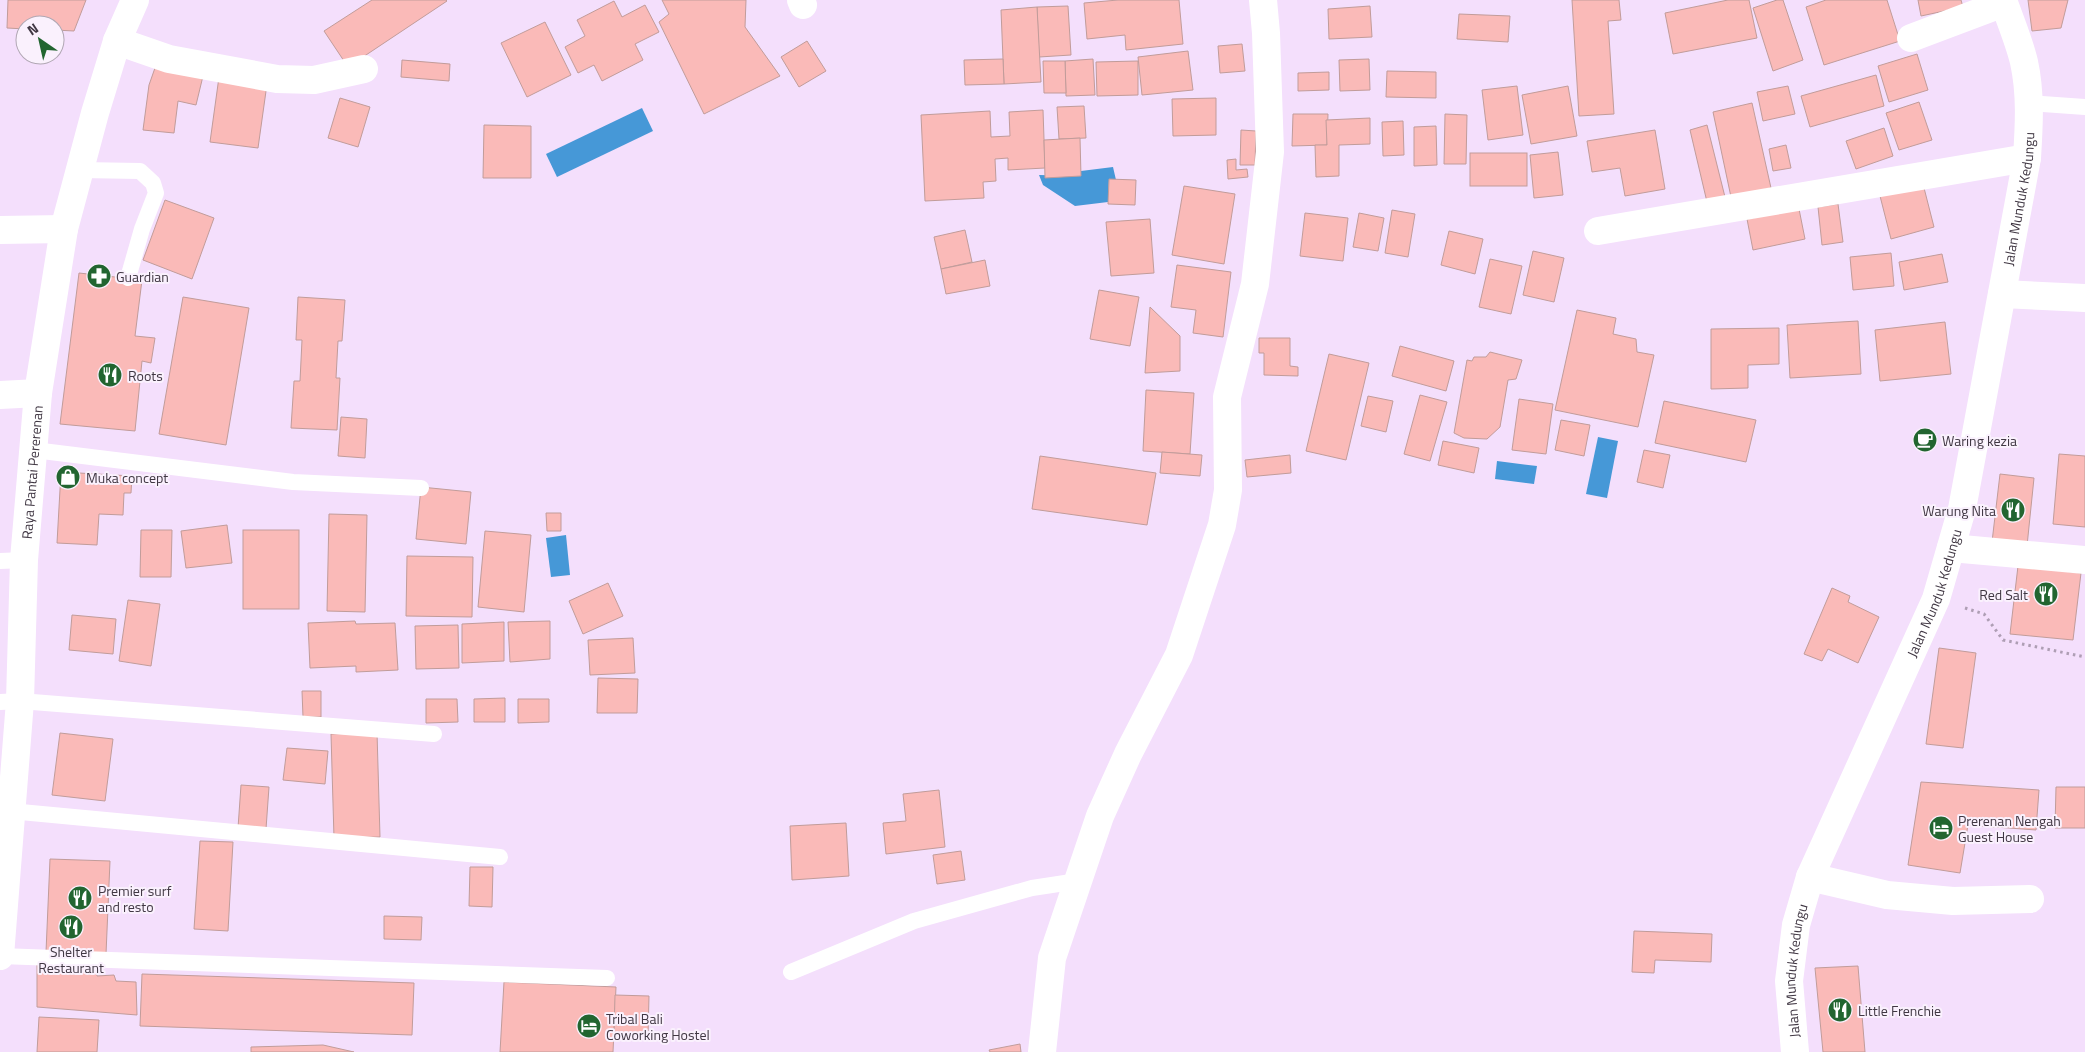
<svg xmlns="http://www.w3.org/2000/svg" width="2085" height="1052" viewBox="0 0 2085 1052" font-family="'Titillium Web',sans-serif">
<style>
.water{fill:#4698d7}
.building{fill:#fabab8;stroke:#c19c9a}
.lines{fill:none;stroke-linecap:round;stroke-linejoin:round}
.path{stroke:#ae9eb4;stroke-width:3;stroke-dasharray:2.5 4;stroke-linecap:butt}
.service{stroke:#fff;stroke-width:16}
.minor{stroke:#fff;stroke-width:28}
.tertiary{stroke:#fff;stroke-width:28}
.labels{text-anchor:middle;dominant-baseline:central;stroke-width:4;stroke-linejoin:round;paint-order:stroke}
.street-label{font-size:14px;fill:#403743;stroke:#faf1fd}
.poi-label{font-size:14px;fill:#403743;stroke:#faf1fd;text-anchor:start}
</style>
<rect width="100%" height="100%" fill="#f4dffc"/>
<g class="water">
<path d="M642,108L653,131L557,177L546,154Z"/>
<path d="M1113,167L1116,180H1109L1108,202L1075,206L1043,185L1039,175L1081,176V171Z"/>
<path d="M1598,437L1618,441L1607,498L1586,494Z"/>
<path d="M1497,461L1537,466L1534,484L1495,479Z"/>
<path d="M566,535L570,575L551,577L546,538Z"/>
</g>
<g class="building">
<path d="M8,0H86L74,31L55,30V25H25V29L7,28Z"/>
<path d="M372,0H446L447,1L348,67L324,31Z"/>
<path d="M662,0H746L745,27L780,76L704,114L659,22L669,14Z"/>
<path d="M1118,0H1179L1183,44L1126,50L1125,35L1087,39L1084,3Z"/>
<path d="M1572,0H1619L1621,20L1608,21L1614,114L1579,116Z"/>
<path d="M1728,0H1749L1757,38L1673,54L1665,13Z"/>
<path d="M1777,0H1783L1803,60L1773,71L1753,8Z"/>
<path d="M1826,0H1887L1900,41L1824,65L1806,7Z"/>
<path d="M1918,0H1961L1963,7L1921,16Z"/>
<path d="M2028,0H2068L2061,28L2032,31Z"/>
<path d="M614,1L622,17L645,5L659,32L635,44L643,60L602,81L594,65L578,73L565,47L585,36L577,20Z"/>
<path d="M1068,6L1071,55L1039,57L1037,7Z"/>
<path d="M1370,6L1372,37L1329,39L1328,9Z"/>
<path d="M1037,7L1041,82L1004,84L1001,10Z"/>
<path d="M1459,14L1510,16L1508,42L1457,39Z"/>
<path d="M545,22L571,75L527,97L501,43Z"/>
<path d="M807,41L826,71L799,87L781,57Z"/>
<path d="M1242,44L1245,71L1220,73L1218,46Z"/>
<path d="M1188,51L1193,90L1142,95L1138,57Z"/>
<path d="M1917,54L1928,90L1889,102L1878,66Z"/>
<path d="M1003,59L1004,84L965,85L964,60Z"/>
<path d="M1093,59L1095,95L1066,96L1065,61Z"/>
<path d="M1369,59L1370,90L1340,91L1339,60Z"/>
<path d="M402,60L450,64L449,81L401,77Z"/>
<path d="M1043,61H1065L1066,93H1044Z"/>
<path d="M1138,61V95L1097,96L1096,62Z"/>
<path d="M156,65L203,76L196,105L178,101L174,133L143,130L149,85Z"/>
<path d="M1387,71L1436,72V98L1386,97Z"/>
<path d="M1329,72V90L1298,91V73Z"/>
<path d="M1876,75L1884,106L1810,127L1801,96Z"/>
<path d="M219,77L267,84L258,148L210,142Z"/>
<path d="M1517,86L1523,135L1488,140L1482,90Z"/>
<path d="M1568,86L1577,136L1531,144L1522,95Z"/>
<path d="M1788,86L1795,114L1763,121L1757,92Z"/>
<path d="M340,98L370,107L358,147L328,138Z"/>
<path d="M1216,98V135L1173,136L1172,99Z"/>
<path d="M1919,102L1932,140L1899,150L1886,113Z"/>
<path d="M1752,103L1771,188L1731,197L1713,112Z"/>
<path d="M1084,106L1086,138L1059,139L1057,107Z"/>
<path d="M1043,110L1045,168L1008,170V158L995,159L996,181L983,182L984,198L925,201L921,115L990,111L991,137L1010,136L1009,112Z"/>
<path d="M1293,114H1328L1327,145L1292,146Z"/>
<path d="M1445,114L1467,115L1466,164H1444Z"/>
<path d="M1370,118V144L1339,145V176L1316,177L1315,145H1327L1326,120Z"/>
<path d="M1403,121L1404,155L1383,156L1382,122Z"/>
<path d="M484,125L531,126V178H483Z"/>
<path d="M1707,125L1725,197L1707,202L1690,130Z"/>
<path d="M1436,126L1437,165L1414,166V127Z"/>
<path d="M1884,128L1893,156L1856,169L1846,141Z"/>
<path d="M1241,130L1256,131L1255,165H1240Z"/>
<path d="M1655,130L1665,189L1625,196L1620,168L1592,172L1587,141Z"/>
<path d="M1080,138L1081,176L1045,178L1044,140Z"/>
<path d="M1786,145L1791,168L1773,171L1769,149Z"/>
<path d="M1558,152L1563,195L1534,198L1530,155Z"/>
<rect x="1470" y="153" width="57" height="33"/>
<path d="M1236,159V170L1247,169L1248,177L1228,179L1227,160Z"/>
<path d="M1109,179L1136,180L1135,205L1108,204Z"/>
<path d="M1923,184L1934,227L1891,239L1880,196Z"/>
<path d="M1184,186L1235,194L1224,264L1172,255Z"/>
<path d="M165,200L214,218L192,279L143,260Z"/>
<path d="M1838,204L1843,242L1822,245L1818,207Z"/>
<path d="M1799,209L1805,239L1753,250L1747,219Z"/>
<path d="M1392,210L1415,214L1408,257L1385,253Z"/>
<path d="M1305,213L1348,218L1343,261L1300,256Z"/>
<path d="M1359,213L1384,218L1378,251L1353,247Z"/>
<path d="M1150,219L1154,273L1111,276L1106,222Z"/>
<path d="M965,230L972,262L941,269L934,237Z"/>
<path d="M1449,231L1483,239L1475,274L1441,265Z"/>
<path d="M1533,251L1564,258L1554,302L1523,295Z"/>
<path d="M1891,253L1894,286L1853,290L1850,257Z"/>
<path d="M1942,254L1948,282L1904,290L1899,262Z"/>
<path d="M1490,259L1522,266L1511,314L1479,307Z"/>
<path d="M985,260L990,286L946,294L941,269Z"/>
<path d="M1177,265L1231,272L1223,337L1193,333L1196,310L1171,307Z"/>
<path d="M79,273L142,280L135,336L155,338L151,363L142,361L135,431L60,424Z"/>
<path d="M1099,290L1139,297L1130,346L1090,339Z"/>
<path d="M183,297L249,308L226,445L159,434Z"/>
<path d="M298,297L345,300L342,341H338L336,378H340L337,430L291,428L294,381H300L302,340H296Z"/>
<path d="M1150,307L1180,336V371L1145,373Z"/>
<path d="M1577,310L1616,318L1613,334L1636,339L1637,352L1654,355L1638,427L1555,410Z"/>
<path d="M1858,321L1861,374L1790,378L1787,325Z"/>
<path d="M1945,322L1951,374L1880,381L1875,330Z"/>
<path d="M1779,328V364L1748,365V388L1711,389V329Z"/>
<path d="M1259,338H1290V366L1298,367V376L1264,375V353H1259Z"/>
<path d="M1400,346L1454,361L1446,391L1392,376Z"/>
<path d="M1490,352L1522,360L1516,379L1508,380L1500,427L1487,439L1464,438L1454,433L1467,360L1472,361L1474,357H1486Z"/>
<path d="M1329,354L1369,363L1346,460L1306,451Z"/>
<path d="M1146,390L1194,393L1190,454L1143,451Z"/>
<path d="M1420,395L1447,402L1430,461L1404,454Z"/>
<path d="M1368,396L1393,401L1386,432L1361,426Z"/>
<path d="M1519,399L1553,404L1546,454L1512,450Z"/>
<path d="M1664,401L1756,420L1746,462L1655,443Z"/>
<path d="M341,417L367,419L365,458L338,456Z"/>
<path d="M1561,420L1590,425L1584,456L1555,450Z"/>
<path d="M1443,441L1479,448L1474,473L1438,465Z"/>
<path d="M1644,450L1670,455L1663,488L1637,482Z"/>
<path d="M1162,452L1202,455L1200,476L1160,473Z"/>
<path d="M2059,454L2085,456V527L2053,524Z"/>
<path d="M1290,455L1291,473L1247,477L1245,460Z"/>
<path d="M1040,456L1156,473L1147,525L1032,509Z"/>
<path d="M61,472L132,476L131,493H124L123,515L99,514L97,545L57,543Z"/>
<path d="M2000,474L2034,478L2027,546L1992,542Z"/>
<path d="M421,487L471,492L466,544L416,539Z"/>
<path d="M546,513H561V531H547Z"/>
<path d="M329,514L367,515L365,612L327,611Z"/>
<path d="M227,525L232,563L186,568L181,531Z"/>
<path d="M141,530H172L171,577H140Z"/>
<rect x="243" y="530" width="56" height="79"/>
<path d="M485,531L531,535L524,612L478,607Z"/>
<path d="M407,556L473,557L472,617L406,616Z"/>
<path d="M2018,566L2081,573L2073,640L2010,634Z"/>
<path d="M608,583L623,616L583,634L569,601Z"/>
<path d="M1832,588L1850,596L1848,602L1879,617L1858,663L1828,649L1822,661L1804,654Z"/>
<path d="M128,600L160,604L151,666L119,661Z"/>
<path d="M72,615L116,619L113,654L69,650Z"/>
<path d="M355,621L356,624L395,623L398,670L356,672V666L310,668L308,623Z"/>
<path d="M550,621V659L510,662L508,622Z"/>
<path d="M504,622V661L462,663V624Z"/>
<path d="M458,625L459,668L416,669L415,626Z"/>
<path d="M633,638L635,673L590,675L588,640Z"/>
<path d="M1939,648L1976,653L1963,748L1926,744Z"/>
<path d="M598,678L638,679L637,713H597Z"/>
<path d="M302,691H321V717H303Z"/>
<path d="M505,698V722H474V699Z"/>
<path d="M426,699H457L458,722L426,723Z"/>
<path d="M518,699H549V722L518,723Z"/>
<path d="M377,732L380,837L334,838L331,734Z"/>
<path d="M60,733L113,739L105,801L52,795Z"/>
<path d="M287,748L328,751L325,784L283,780Z"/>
<path d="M1921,782L2039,790L2036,830L1968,825L1960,873L1908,865Z"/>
<path d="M241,785L269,787L266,829L238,828Z"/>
<path d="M2056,787H2085V828H2055Z"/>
<path d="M939,790L945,847L886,854L883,823L906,821L903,794Z"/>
<path d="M846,823L849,876L792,880L790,826Z"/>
<path d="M200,841L233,842L228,931L194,929Z"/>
<path d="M961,851L965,880L937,884L933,855Z"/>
<path d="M50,859L110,861L106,954L46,952Z"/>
<path d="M470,867H493L492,907L469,906Z"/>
<path d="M384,916L422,917L421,940L384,939Z"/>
<path d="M1634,931L1712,934L1711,962L1655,960L1654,973L1632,972Z"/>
<path d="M69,961L70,968L96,967L97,976L114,975L116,981L136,982L137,1015L37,1007V962Z"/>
<path d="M1858,966L1865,1052H1823L1815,968Z"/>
<path d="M142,974L414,983L412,1035L140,1026Z"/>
<path d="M504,982L616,987L613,1052H500Z"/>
<path d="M615,995L649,996L648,1036L614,1035Z"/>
<path d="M39,1017L99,1020L97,1052H37Z"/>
<path d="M1020,1044L1021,1052H990L989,1050Z"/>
<path d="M323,1045L354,1052H251V1047Z"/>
</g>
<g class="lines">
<path class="path" d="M1965,608L1984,614L2003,640L2085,657"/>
<g class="service">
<path d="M2029,103L2085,107"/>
<path d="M80,170L140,171L153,183L156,193L142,229L128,278"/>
<path d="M34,450L293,482L421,488"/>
<path d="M0,561L24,560"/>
<path d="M0,702L20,701L434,734"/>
<path d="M10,811L500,857"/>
<path d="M0,956L607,978"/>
<path d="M791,972L914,921L1032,888L1078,881"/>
</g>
<g class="minor">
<path d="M801,0L803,5"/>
<path d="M1911,38L2004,3"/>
<path d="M117,41L169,59L277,79L314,80L364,69"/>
<path d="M0,230L64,229"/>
<path d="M1598,231L2027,158"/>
<path d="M2002,294L2085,298"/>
<path d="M0,395L38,393"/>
<path d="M1951,548L2085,560"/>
<path d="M1810,877L1887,895L1953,901L2030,899"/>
<path d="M1042,1052L1052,958L1078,881L1100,816L1128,754L1179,655L1222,525L1228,490L1227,397L1255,284L1270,152L1266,33L1263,0"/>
<path id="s1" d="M1795,1052L1789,981L1796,925L1810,877L1936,599L1962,509L2027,158C2029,126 2031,94 2024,62C2019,41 2010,20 2003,0"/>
</g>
<path class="tertiary" id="s2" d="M0,956L20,701L24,560L38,393L64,229L95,113L117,41L135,0"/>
</g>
<defs>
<symbol id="pharmacy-disc" viewBox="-11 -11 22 22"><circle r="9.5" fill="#226530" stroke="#faf1fd"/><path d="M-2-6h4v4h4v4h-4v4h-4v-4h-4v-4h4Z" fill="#fff"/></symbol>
<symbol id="restaurant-disc" viewBox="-11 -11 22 22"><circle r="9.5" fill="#226530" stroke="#faf1fd"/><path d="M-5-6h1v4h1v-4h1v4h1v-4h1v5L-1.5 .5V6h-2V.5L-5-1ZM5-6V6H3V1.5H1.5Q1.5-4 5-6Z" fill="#fff"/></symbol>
<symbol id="cafe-disc" viewBox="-11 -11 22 22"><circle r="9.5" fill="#226530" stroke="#faf1fd"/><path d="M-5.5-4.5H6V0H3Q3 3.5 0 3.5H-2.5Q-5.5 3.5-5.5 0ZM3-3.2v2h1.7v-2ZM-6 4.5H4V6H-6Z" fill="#fff"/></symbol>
<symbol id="shop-disc" viewBox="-11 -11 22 22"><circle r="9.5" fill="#226530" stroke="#faf1fd"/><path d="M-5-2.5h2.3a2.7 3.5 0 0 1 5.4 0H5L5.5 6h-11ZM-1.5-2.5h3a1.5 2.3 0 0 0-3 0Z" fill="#fff"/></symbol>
<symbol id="hotel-disc" viewBox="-11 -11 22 22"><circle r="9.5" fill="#226530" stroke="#faf1fd"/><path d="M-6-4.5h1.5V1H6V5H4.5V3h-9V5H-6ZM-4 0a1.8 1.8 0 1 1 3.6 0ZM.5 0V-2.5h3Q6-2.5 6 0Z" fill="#fff"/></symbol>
</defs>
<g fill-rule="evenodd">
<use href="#pharmacy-disc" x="85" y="262" width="28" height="28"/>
<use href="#restaurant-disc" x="96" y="361" width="28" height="28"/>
<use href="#cafe-disc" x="1911" y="426" width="28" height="28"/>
<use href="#shop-disc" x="54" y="463" width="28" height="28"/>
<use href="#restaurant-disc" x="1999" y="496" width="28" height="28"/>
<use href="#restaurant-disc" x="2032" y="580" width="28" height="28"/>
<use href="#hotel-disc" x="1927" y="814" width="28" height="28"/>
<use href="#restaurant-disc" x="66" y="884" width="28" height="28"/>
<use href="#restaurant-disc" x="57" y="913" width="28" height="28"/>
<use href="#restaurant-disc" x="1826" y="996" width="28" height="28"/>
<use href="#hotel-disc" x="575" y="1012" width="28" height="28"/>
</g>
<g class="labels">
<g class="street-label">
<text stroke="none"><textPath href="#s1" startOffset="892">Jalan Munduk Kedungu</textPath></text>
<text stroke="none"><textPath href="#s2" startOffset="485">Raya Pantai Pererenan</textPath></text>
<text stroke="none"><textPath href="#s1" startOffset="488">Jalan Munduk Kedungu</textPath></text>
<text stroke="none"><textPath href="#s1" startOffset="82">Jalan Munduk Kedungu</textPath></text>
</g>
<g class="poi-label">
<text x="116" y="276">Guardian</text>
<text x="128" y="375">Roots</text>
<text x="1942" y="440">Waring kezia</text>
<text x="86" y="477">Muka concept</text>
<text x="1996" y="510" text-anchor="end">Warung Nita</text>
<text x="2028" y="594" text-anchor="end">Red Salt</text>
<text x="1958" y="820">Prerenan Nengah<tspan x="1958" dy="16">Guest House</tspan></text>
<text x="98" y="890">Premier surf<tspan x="98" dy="16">and resto</tspan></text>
<text x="71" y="951" text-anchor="middle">Shelter<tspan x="71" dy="16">Restaurant</tspan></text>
<text x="1858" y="1010">Little Frenchie</text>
<text x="606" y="1018">Tribal Bali<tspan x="606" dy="16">Coworking Hostel</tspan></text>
</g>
</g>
<g transform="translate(40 40) rotate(326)"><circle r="24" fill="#faf1fd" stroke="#b0a7b3"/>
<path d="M0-4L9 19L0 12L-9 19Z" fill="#226530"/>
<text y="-8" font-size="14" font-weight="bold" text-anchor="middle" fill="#403743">N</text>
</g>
</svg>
